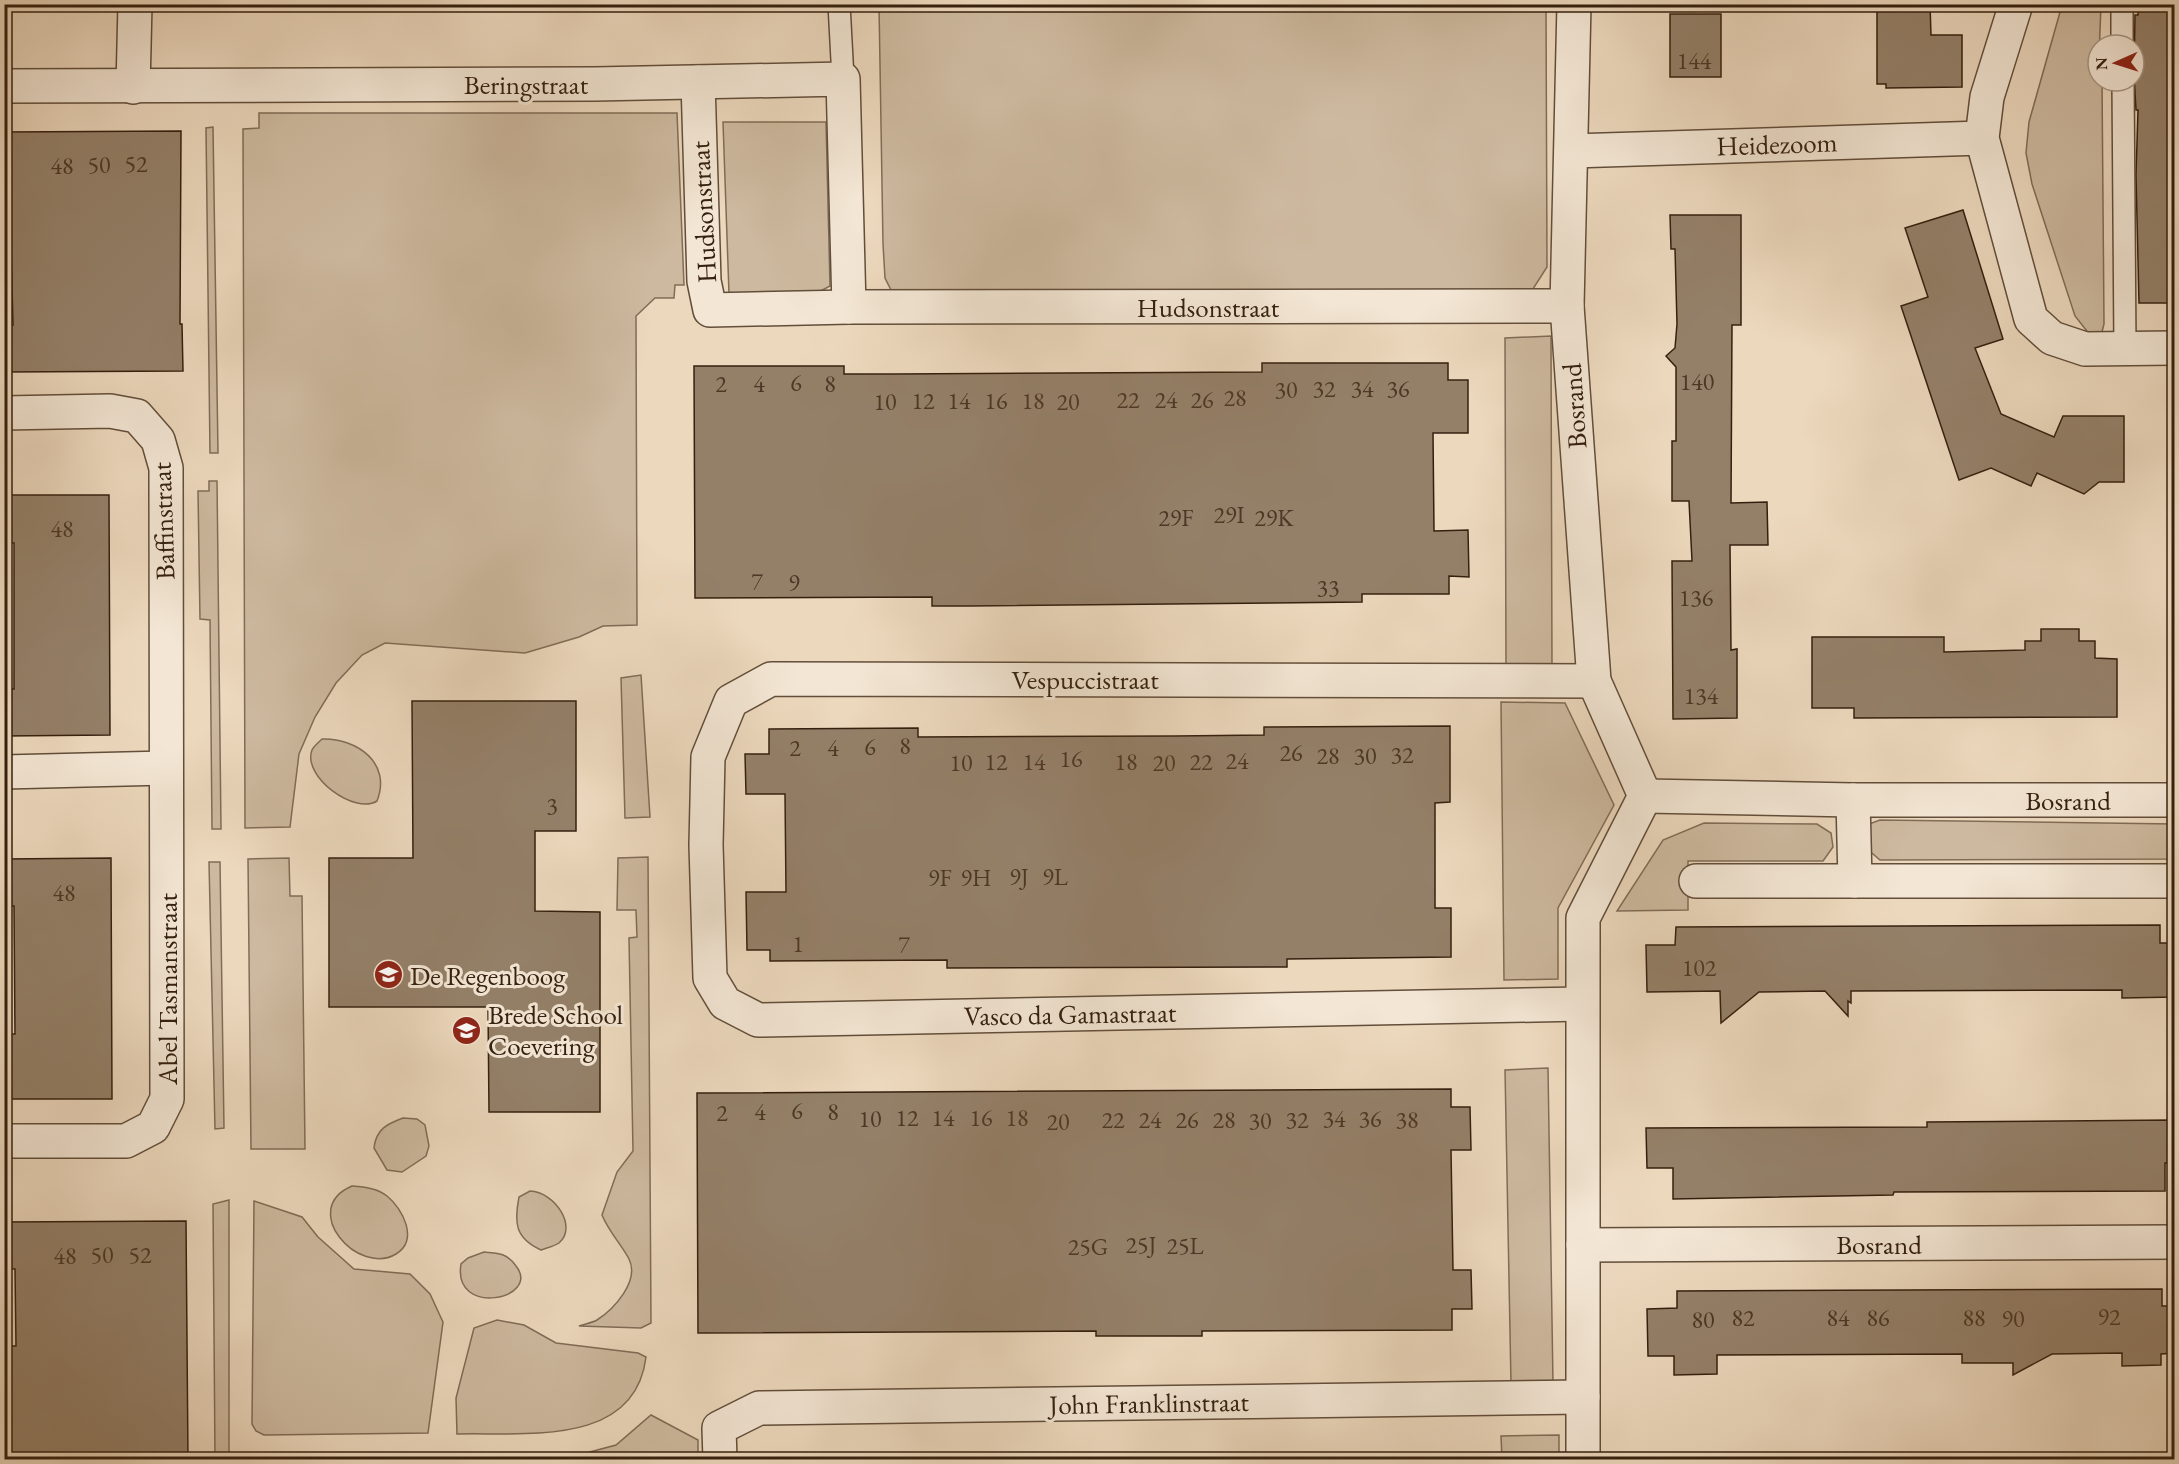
<svg xmlns="http://www.w3.org/2000/svg" width="2179" height="1464" viewBox="0 0 2179 1464" font-family="'EB Garamond',serif">
<style>
.green{fill:#cdb99f;stroke:#806c57;stroke-width:1.5}
.building{fill:#948069;stroke:#34200f;stroke-width:1.5}
.lines{fill:none;stroke-linecap:round;stroke-linejoin:round}
.service-casing{stroke:#624e3a;stroke-width:24}
.minor-casing{stroke:#624e3a;stroke-width:36}
.tertiary-casing{stroke:#624e3a;stroke-width:36}
.service{stroke:#f3e6d4;stroke-width:21}
.minor{stroke:#f3e6d4;stroke-width:33}
.tertiary{stroke:#f3e6d4;stroke-width:33}
.labels{text-anchor:middle;dominant-baseline:central;stroke-width:6;stroke-linejoin:round;paint-order:stroke}
.number-label{font-size:24px;fill:#4c3826}
.street-label{font-size:27px;fill:#34200f;stroke:#f3e6d4}
.poi-label{font-size:27px;fill:#34200f;stroke:#f3e6d4;text-anchor:start}
</style>
<rect width="100%" height="100%" fill="#ecd8bd"/>
<filter id="stains"><feTurbulence type="fractalNoise" baseFrequency=".00333" numOctaves="4"/><feColorMatrix values="0 0 0 0 .2 0 0 0 0 .09 0 0 0 0 .02 0 0 0 .5 -.17"/></filter>
<radialGradient id="worn" r=".72"><stop offset=".6" stop-color="#630" stop-opacity="0"/><stop offset="1" stop-color="#630" stop-opacity=".3"/></radialGradient>
<g class="green">
<path d="M879,5H1546L1547,267L1531,292L891,290L885,278L883,244Z"/>
<path d="M2062,5H2101L2098,81H2102L2104,324L2101,336L2090,335L2075,316L2032,184L2026,153L2029,122Z"/>
<path d="M259,113H677L684,285H675L674,298H655L636,316L637,625L603,626L579,637L525,653L385,643L362,655L336,683L315,717L299,754L290,827L245,828L243,129L259,128Z"/>
<path d="M723,122H826L830,286L815,294H729Z"/>
<path d="M213,127L218,453H210L206,128Z"/>
<path d="M1551,336L1552,668L1506,667L1505,338Z"/>
<path d="M209,481H217L221,829H212L210,620L200,619L198,491H209Z"/>
<path d="M641,675L650,817L625,818L621,678Z"/>
<path d="M1501,702L1565,703L1614,805L1558,908V979L1504,980Z"/>
<path d="M322,739C357,738 392,763 377,801C355,815 302,777 312,750C314,746 319,742 322,739Z"/>
<path d="M1880,820L2174,824V859L1880,860L1866,848L1869,824Z"/>
<path d="M1704,823L1817,824L1831,833L1833,847L1823,861H1688V910L1617,911L1663,840Z"/>
<path d="M648,857L651,1323L641,1328L579,1326C584,1324 592,1323 597,1320C614,1309 640,1281 629,1259C621,1244 609,1232 602,1215L617,1172L633,1151L629,938L637,937L636,910H617L618,858Z"/>
<path d="M289,858L290,896H302L305,1149H251L248,859Z"/>
<path d="M209,862H220L224,1128L215,1129Z"/>
<path d="M1548,1068L1553,1383L1511,1384L1505,1070Z"/>
<path d="M403,1118L417,1119L425,1125L429,1146L426,1156L402,1172L387,1170L374,1148C376,1129 387,1124 403,1118Z"/>
<path d="M352,1186C364,1187 377,1188 387,1196C403,1209 419,1240 396,1254C358,1277 298,1209 352,1186Z"/>
<path d="M530,1191C555,1192 578,1227 559,1243C555,1246 546,1248 541,1250C515,1238 514,1223 519,1197Z"/>
<path d="M229,1200V1459H215L213,1204Z"/>
<path d="M254,1201L302,1217L318,1237L354,1269L410,1274L430,1294L443,1322L428,1433L264,1435L256,1431L252,1424Z"/>
<path d="M484,1252C498,1253 507,1253 516,1266C542,1299 452,1318 461,1264L468,1258Z"/>
<path d="M497,1320L524,1325L556,1343L638,1353L646,1357C635,1448 524,1432 457,1434L456,1398L474,1328Z"/>
<path d="M651,1415L698,1440V1459H454L586,1453L616,1445Z"/>
<path d="M1559,1435V1459H1502L1501,1436Z"/>
</g>
<g class="building">
<path d="M1877,4H1930L1931,35H1962V87L1886,88V84H1877Z"/>
<path d="M2138,4H2175V303H2139L2136,175L2138,110H2136L2134,75L2135,15H2138Z"/>
<rect x="1670" y="14" width="51" height="63"/>
<path d="M181,131L180,324H182L183,371L4,372V325H13L11,248H4V132Z"/>
<path d="M1963,210L2003,339L1975,348L2001,414L2054,437L2063,416H2124V482H2099L2084,494L2037,473L2031,486L1991,468L1959,480L1901,306L1928,297L1905,228Z"/>
<path d="M1670,215H1741V325H1732L1731,503L1767,502L1768,545H1730L1731,650L1737,649V718L1673,719L1672,561H1692L1689,501H1672V441H1676V367L1666,356L1675,348L1677,324L1675,249H1671Z"/>
<path d="M1262,363H1448V380H1468V433H1433L1434,531L1468,530L1469,577L1449,576V594H1362V602L970,606H932V597L695,598L694,366H844V374H896L1262,372Z"/>
<path d="M4,495H109L110,735L4,736V689H14V543H4Z"/>
<path d="M2041,629H2079V641H2095V658L2117,659V717L1854,718V708H1812V637H1944V652L2025,650V641H2041Z"/>
<path d="M412,701H576V831H535V911L600,912V1112H489L488,1007H329V858H413Z"/>
<path d="M1450,726V802L1435,803V908H1451V957L1287,959V967L947,968V960L770,961V950H747L746,892H786L785,794H746L745,754H769V729L918,728V737L1175,736L1264,735V727Z"/>
<path d="M111,858L112,1099H4V1034H15L14,906H4V859Z"/>
<path d="M2160,925V943H2175V997L2122,998V990L1851,991V1003L1848,1001V1016L1825,991L1759,992L1721,1023L1720,991L1647,992L1646,945H1675L1676,927Z"/>
<path d="M1451,1089V1107H1470L1471,1150H1451L1453,1270H1471L1472,1309H1452V1330L1202,1331V1336H1096V1331L698,1333L697,1093Z"/>
<path d="M2172,1120L2175,1163H2165V1191L1894,1192L1893,1195L1673,1199V1168H1647L1646,1128L1927,1127V1122Z"/>
<path d="M186,1221L188,1460H4V1346H16L15,1269H4V1222Z"/>
<path d="M2162,1289V1306H2175V1353L2161,1354V1365L2122,1366V1353L2052,1354L2013,1375V1363H1962V1354L1717,1355V1374L1674,1375V1356H1648L1647,1309L1677,1308V1291Z"/>
</g>
<g class="lines">
<defs>
<g id="service">
<path d="M839,4L843,79"/>
<path d="M2122,4V45"/>
<path d="M2123,81L2125,349"/>
</g>
<g id="minor">
<path d="M2016,4L1987,97L1982,138L2031,319L2052,338L2085,349L2174,348"/>
<path d="M698,82L704,281L710,310L849,307L1567,306"/>
<path d="M4,86L595,84L843,79L849,307"/>
<path d="M133,87L135,4"/>
<path d="M1572,151L1982,138"/>
<path d="M4,413L110,411L137,416L158,440L166,468L167,1099L153,1127L126,1141H4"/>
<path d="M4,772L166,768"/>
<path d="M1645,796L1853,800H2174"/>
<path d="M1853,800L1855,881"/>
<path d="M1696,881H2174"/>
<path d="M1582,1004L758,1020L725,1003L710,978L706,845L708,757L731,701L771,679L1594,681"/>
<path d="M1583,1245L2174,1242"/>
<path d="M720,1460L719,1428L759,1408L1583,1397"/>
</g>
<path id="tertiary" d="M1574,4L1567,306L1594,681L1645,796L1583,918V1460"/>
</defs>
<use href="#service" class="service-casing"/>
<use href="#minor" class="minor-casing"/>
<use href="#tertiary" class="tertiary-casing"/>
<use href="#service" class="service"/>
<use href="#minor" class="minor"/>
<use href="#tertiary" class="tertiary"/>
</g>
<defs>
<symbol id="school-disc" viewBox="-11 -11 22 22"><circle r="9.5" fill="#8f2418" stroke="#f3e6d4"/><path d="M0-5L7-2L0 1L-7-2ZM-4 1L0 2.5L4 1V4Q0 6-4 4Z" fill="#fff"/></symbol>
</defs>
<g fill-rule="evenodd">
<use href="#school-disc" x="372" y="958" width="33" height="33"/>
<use href="#school-disc" x="450" y="1014" width="33" height="33"/>
</g>
<g class="labels">
<g class="number-label">
<text x="1694" y="60">144</text>
<text x="136" y="163">52</text>
<text x="99" y="164">50</text>
<text x="62" y="165">48</text>
<text x="1697" y="381">140</text>
<text x="796" y="382">6</text>
<text x="721" y="383">2</text>
<text x="759" y="383">4</text>
<text x="830" y="383">8</text>
<text x="1324" y="388">32</text>
<text x="1362" y="388">34</text>
<text x="1398" y="388">36</text>
<text x="1286" y="389">30</text>
<text x="1235" y="397">28</text>
<text x="1128" y="399">22</text>
<text x="1166" y="399">24</text>
<text x="1202" y="399">26</text>
<text x="923" y="400">12</text>
<text x="959" y="400">14</text>
<text x="996" y="400">16</text>
<text x="1033" y="400">18</text>
<text x="885" y="401">10</text>
<text x="1068" y="401">20</text>
<text x="1229" y="514">29I</text>
<text x="1176" y="517">29F</text>
<text x="1274" y="517">29K</text>
<text x="62" y="528">48</text>
<text x="757" y="581">7</text>
<text x="794" y="582">9</text>
<text x="1328" y="587">33</text>
<text x="1696" y="597">136</text>
<text x="1701" y="695">134</text>
<text x="905" y="745">8</text>
<text x="870" y="746">6</text>
<text x="795" y="747">2</text>
<text x="833" y="747">4</text>
<text x="1291" y="752">26</text>
<text x="1402" y="754">32</text>
<text x="1328" y="755">28</text>
<text x="1365" y="755">30</text>
<text x="1071" y="758">16</text>
<text x="1237" y="760">24</text>
<text x="996" y="761">12</text>
<text x="1034" y="761">14</text>
<text x="1126" y="761">18</text>
<text x="1201" y="761">22</text>
<text x="961" y="762">10</text>
<text x="1164" y="762">20</text>
<text x="552" y="805">3</text>
<text x="1019" y="876">9J</text>
<text x="1055" y="876">9L</text>
<text x="940" y="877">9F</text>
<text x="976" y="877">9H</text>
<text x="64" y="892">48</text>
<text x="798" y="943">1</text>
<text x="904" y="944">7</text>
<text x="1699" y="967">102</text>
<text x="797" y="1110">6</text>
<text x="760" y="1111">4</text>
<text x="833" y="1111">8</text>
<text x="722" y="1112">2</text>
<text x="907" y="1117">12</text>
<text x="943" y="1117">14</text>
<text x="981" y="1117">16</text>
<text x="1017" y="1117">18</text>
<text x="870" y="1118">10</text>
<text x="1334" y="1118">34</text>
<text x="1370" y="1118">36</text>
<text x="1113" y="1119">22</text>
<text x="1150" y="1119">24</text>
<text x="1187" y="1119">26</text>
<text x="1224" y="1119">28</text>
<text x="1297" y="1119">32</text>
<text x="1407" y="1119">38</text>
<text x="1260" y="1120">30</text>
<text x="1058" y="1121">20</text>
<text x="1141" y="1244">25J</text>
<text x="1185" y="1245">25L</text>
<text x="1088" y="1246">25G</text>
<text x="102" y="1254">50</text>
<text x="140" y="1254">52</text>
<text x="65" y="1255">48</text>
<text x="2109" y="1316">92</text>
<text x="1743" y="1317">82</text>
<text x="1838" y="1317">84</text>
<text x="1878" y="1317">86</text>
<text x="1974" y="1317">88</text>
<text x="2013" y="1318">90</text>
<text x="1703" y="1319">80</text>
</g>
<g class="street-label">
<text x="526" y="84">Beringstraat</text>
<text transform="translate(1777 144) rotate(-2)">Heidezoom</text>
<text transform="translate(703 212) rotate(-93)">Hudsonstraat</text>
<text x="1208" y="307">Hudsonstraat</text>
<text transform="translate(1574 406) rotate(-94)">Bosrand</text>
<text transform="translate(163 521) rotate(-92)">Baffinstraat</text>
<text x="1085" y="679">Vespuccistraat</text>
<text x="2068" y="800">Bosrand</text>
<text transform="translate(167 989) rotate(-90)">Abel Tasmanstraat</text>
<text transform="translate(1070 1014) rotate(-1)">Vasco da Gamastraat</text>
<text x="1879" y="1244">Bosrand</text>
<text transform="translate(1149 1403) rotate(-1)">John Franklinstraat</text>
</g>
<g class="poi-label">
<text x="410" y="975">De Regenboog</text>
<text x="488" y="1014">Brede School<tspan x="488" dy="31">Coevering</tspan></text>
</g>
</g>
<rect width="2179" height="1464" fill="none" stroke="#ecd8bd" stroke-width="24"/>
<rect x="6" y="6" width="2167" height="1452" fill="none" stroke="#34200f" stroke-width="3"/>
<rect x="12" y="12" width="2155" height="1440" fill="none" stroke="#34200f" stroke-width="1.5"/>
<g transform="translate(2116 63) rotate(267)"><circle r="28" fill="#f3e6d4" stroke="#a79785" stroke-width="1.5"/>
<path d="M0-4.5L10 22L0 15L-10 22Z" fill="#8f2418"/>
<text y="-9" font-size="16" font-weight="bold" text-anchor="middle" fill="#34200f">N</text>
</g>
<rect width="100%" height="100%" filter="url(#stains)"/>
<rect width="100%" height="100%" fill="url(#worn)"/>
</svg>
